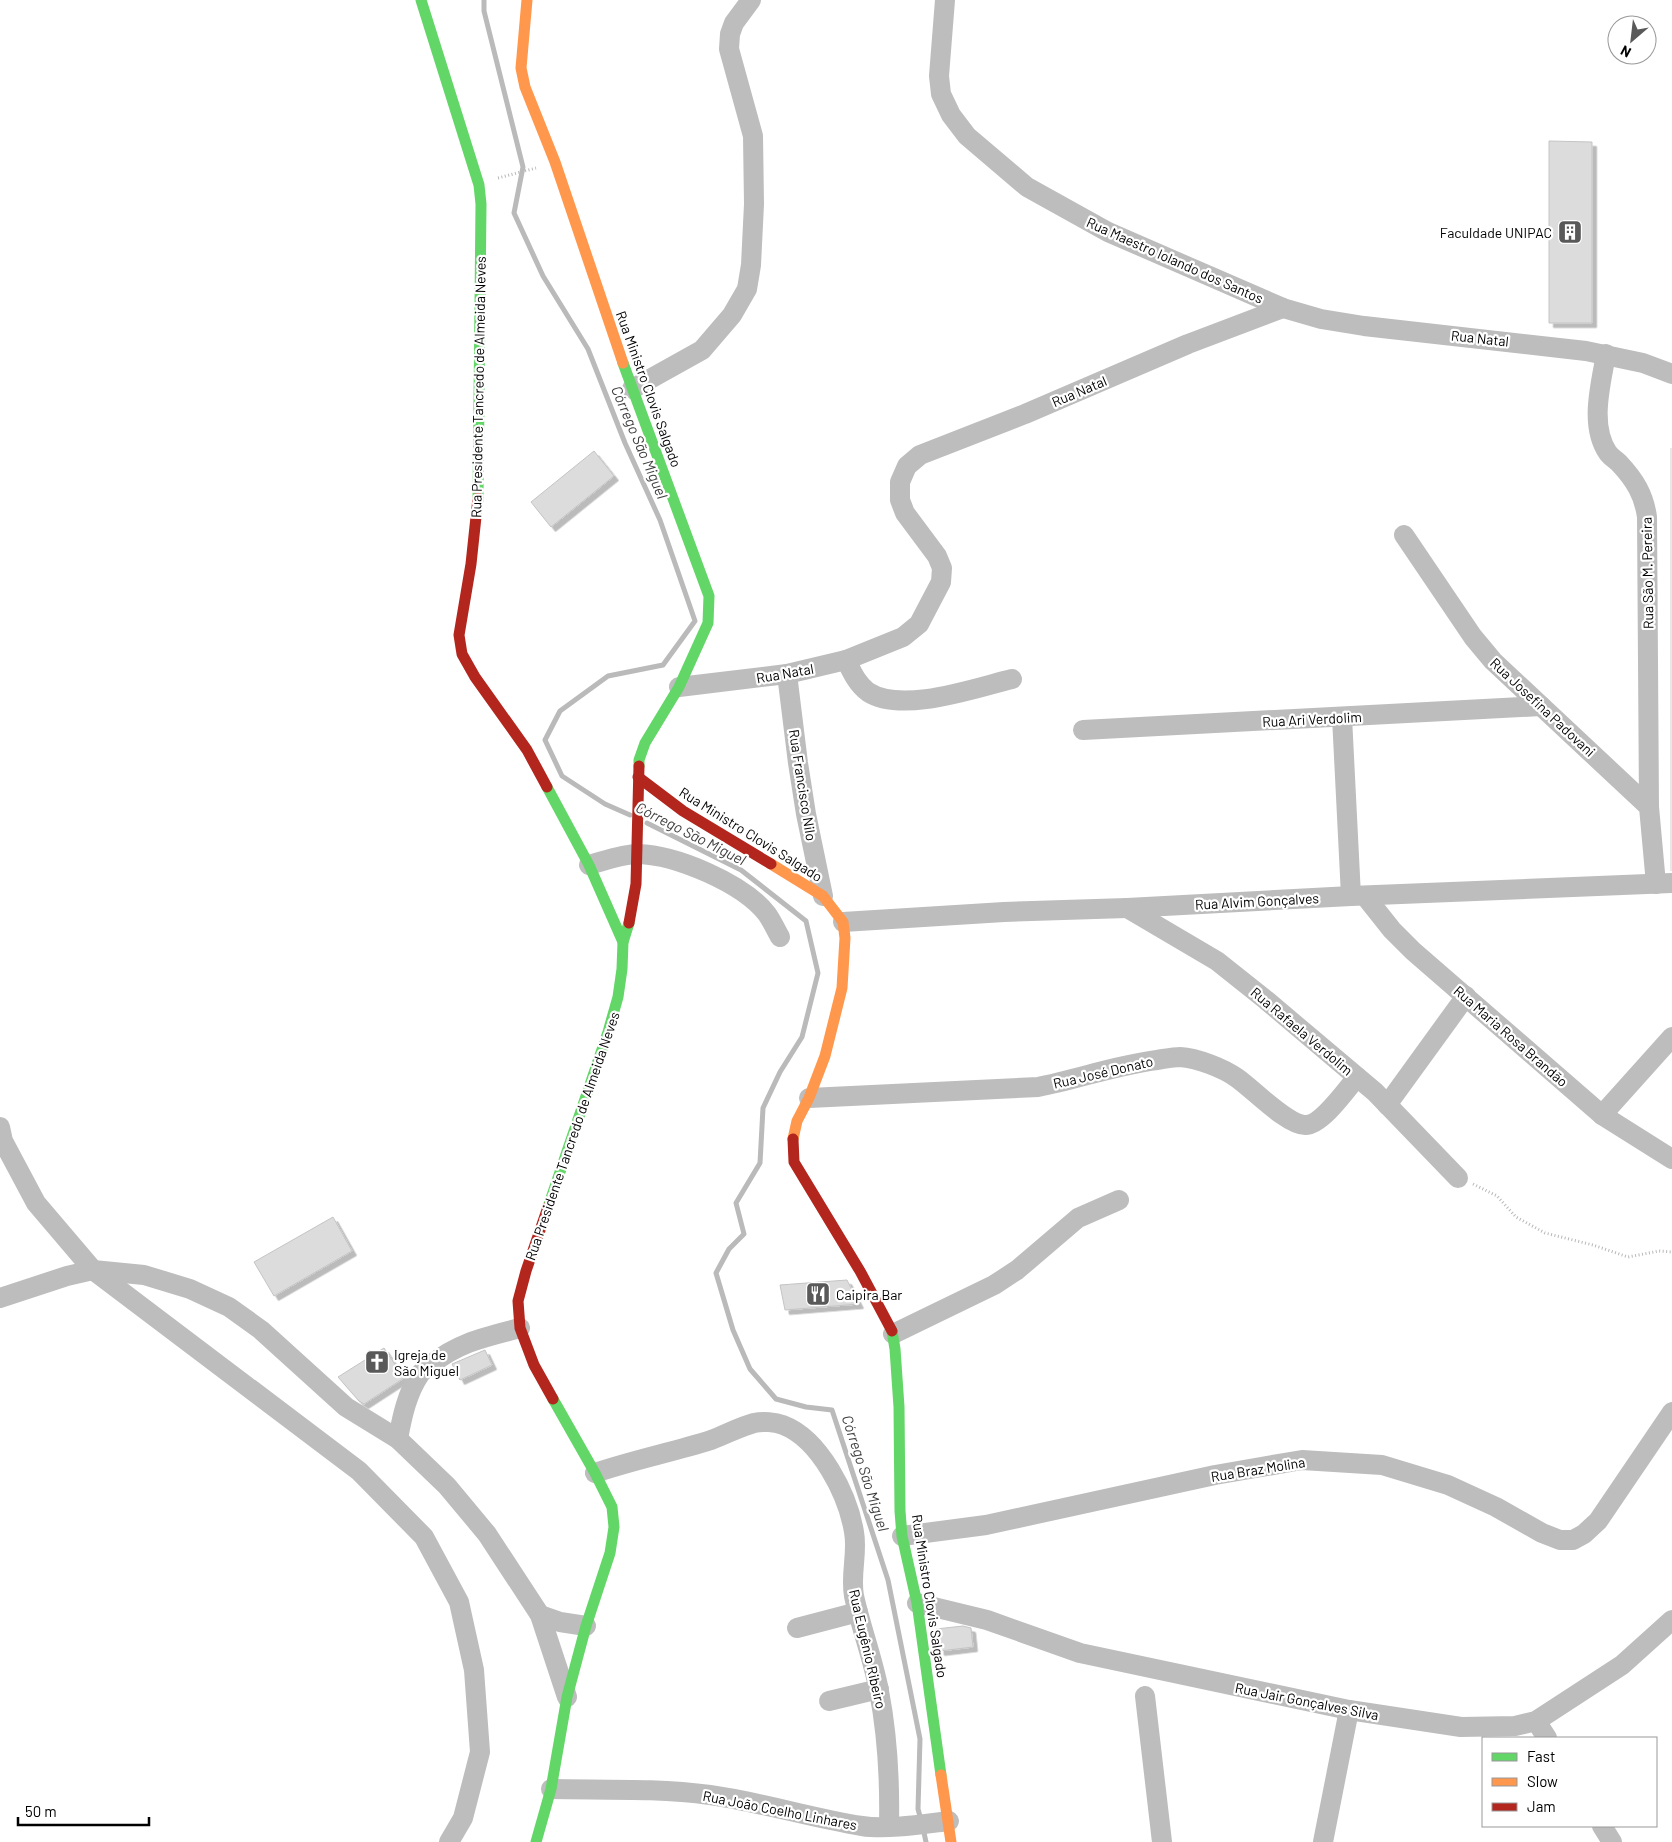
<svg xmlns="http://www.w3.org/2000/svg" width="1672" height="1842" viewBox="0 0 1672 1842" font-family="Barlow,sans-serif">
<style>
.green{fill:#e8e8e8}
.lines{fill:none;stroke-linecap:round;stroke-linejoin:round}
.stream{stroke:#bababa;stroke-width:5}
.building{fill:#dcdcdc;stroke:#c4c4c4;filter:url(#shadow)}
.path{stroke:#b8b8b8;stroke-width:3;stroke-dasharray:1 2.5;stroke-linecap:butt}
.street{stroke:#bdbdbd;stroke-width:20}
.fast{stroke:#63d668;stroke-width:11}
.slow{stroke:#ff974d;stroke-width:11}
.jam{stroke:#b3261e;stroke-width:11}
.labels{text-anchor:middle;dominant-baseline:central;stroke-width:4.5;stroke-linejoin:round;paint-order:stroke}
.poi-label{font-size:14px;fill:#000;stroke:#fff;text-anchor:start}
.street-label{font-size:14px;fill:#000;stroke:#fff}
.water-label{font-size:15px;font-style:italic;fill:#3e3e3e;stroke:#fff}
</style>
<defs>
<filter id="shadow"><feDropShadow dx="4.5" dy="4.5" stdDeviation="0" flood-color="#0004"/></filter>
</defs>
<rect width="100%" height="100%" fill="#fff"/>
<rect class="green" x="1670" y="448" width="2" height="423"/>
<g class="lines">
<g class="stream">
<path d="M484,0V11L523,167L514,213L543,276L588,349L625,443L660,520L695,621L663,665L608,676L560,711L545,740L562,776L605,804L630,815"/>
<path d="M647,823L741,870L806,921L818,973L802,1037L780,1072L763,1108L760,1163L736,1203L744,1234L729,1249L716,1273L733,1330L750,1369L776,1399L806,1407L832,1410L888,1580L920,1739L918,1809L921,1820"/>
<path d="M923,1828L926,1842"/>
</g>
</g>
<g class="building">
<path d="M1549,141L1592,142V323H1549Z"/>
<path d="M594,451L614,476L551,527L531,502Z"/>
<path d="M333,1217L352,1251L274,1296L254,1262Z"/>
<path d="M847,1280L859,1304L785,1310L780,1285Z"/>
<path d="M384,1348L404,1378L364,1404L359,1401L338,1377Z"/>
<path d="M485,1350L492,1365L460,1380L452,1364Z"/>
<path d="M963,1626L971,1628L973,1647L940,1651L936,1629Z"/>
</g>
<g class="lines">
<g class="path">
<path d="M498,178L536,168"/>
<path d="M1473,1184L1497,1196L1516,1217L1545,1233L1593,1245L1628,1257L1659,1251L1672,1252"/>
</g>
<g class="street">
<path d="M945,0L939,76L941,94L951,115L967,136L1027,187L1108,232L1283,308L1321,319L1364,326L1586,351L1643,363L1672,374"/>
<path d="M1606,354C1601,384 1589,425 1608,453C1611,457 1616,460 1619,463C1635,480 1644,495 1647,517L1649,807"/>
<path d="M632,389L702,350L732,315L747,289L751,265L754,204L753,136L729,49L730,34L734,23L751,0"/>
<path d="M1404,535L1473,637L1493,661L1649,807L1656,884"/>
<path d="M846,660C852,672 857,684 868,692C902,714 975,688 1012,679"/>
<path d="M787,674L798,763L806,814L823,896"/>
<path d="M679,687L787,674L846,660L903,637L919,624L941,582L942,568L937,556L905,513L900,500V482L907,466L920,455L1025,414L1188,344L1283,308"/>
<path d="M1342,717L1351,896"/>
<path d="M1083,730L1541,706"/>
<path d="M589,865C604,861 622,854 638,854C676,855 743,883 767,914C772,921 776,930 780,937"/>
<path d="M1365,896L1392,930L1413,951L1602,1115L1672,1159"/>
<path d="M1127,908L1217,961L1266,1000L1375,1092L1458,1178"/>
<path d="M843,922L1004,912L1127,908L1351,896L1672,883"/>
<path d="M809,1098L1038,1087C1078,1079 1117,1065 1157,1060C1164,1059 1173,1057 1180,1057C1197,1058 1223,1068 1237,1078C1253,1089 1287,1125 1305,1125C1321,1126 1347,1089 1357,1077"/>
<path d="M1387,1105L1466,996"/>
<path d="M1602,1115L1672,1037"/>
<path d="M0,1127L3,1141L36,1203L93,1270L359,1471L424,1537L459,1602L474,1670L480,1752L463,1818L449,1842"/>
<path d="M0,1298L67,1276L93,1270L144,1275L190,1289L229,1307L261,1330L346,1407L398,1439L447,1486L487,1534L540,1615L567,1697"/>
<path d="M893,1334L994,1285L1017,1270L1078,1218L1119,1200"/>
<path d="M398,1439C402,1417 407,1393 420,1374C423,1370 428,1367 432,1364C459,1342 486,1337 520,1328"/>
<path d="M595,1473C633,1460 673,1452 711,1440C725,1435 739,1427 754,1423C763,1421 775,1422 783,1425C820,1439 848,1495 854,1532C858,1553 850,1574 854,1596C861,1628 873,1659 879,1691C888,1738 890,1779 889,1826"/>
<path d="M902,1536L986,1525L1215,1475L1302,1460L1382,1465L1448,1485L1496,1507L1542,1533L1560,1540H1573L1584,1534L1598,1521L1672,1412"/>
<path d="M917,1603L987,1620L1080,1653L1349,1710L1461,1727L1515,1726L1536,1721L1622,1665L1672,1620"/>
<path d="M540,1615L560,1622L586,1626"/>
<path d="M797,1628L858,1612"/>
<path d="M1145,1696L1162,1842"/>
<path d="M829,1701L879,1689"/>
<path d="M1536,1721L1547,1738"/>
<path d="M551,1789C603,1790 658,1788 710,1795C761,1802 811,1818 862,1826C886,1830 924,1824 949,1821"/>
<path d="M1602,1826L1612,1842"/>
<path d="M1323,1842L1349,1710"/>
</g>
<g class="fast">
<path d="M421,0L479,185L481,204L478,498"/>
<path d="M623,363L709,596L708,623L679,687L645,743L639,760V766"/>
<path d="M547,787L589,865L623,942"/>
<path d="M548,1207L608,1032L618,997L622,969L623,942L629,923"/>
<path d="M892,1331L895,1349L899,1407L900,1511L902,1536L917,1603L941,1775"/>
<path d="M536,1842L551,1789L567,1697L586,1626L610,1553L614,1527L612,1507L595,1473L553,1399"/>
</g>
<g class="slow">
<path d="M527,0L521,68L525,87L555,162L623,363"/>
<path d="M771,864L823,896L843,922L845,938L842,988L825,1056L809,1098L797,1121L793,1139"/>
<path d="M941,1775L951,1842"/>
</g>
<g class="jam">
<path d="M478,498L471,564L459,635L462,654L475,677L527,750L547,787"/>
<path d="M638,777L683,811L771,864"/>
<path d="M629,923L636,884L639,766"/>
<path d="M793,1139L794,1162L860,1271L892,1331"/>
<path d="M548,1207L526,1271L518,1301L520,1328L534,1365L553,1399"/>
</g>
</g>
<defs>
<symbol id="building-square" viewBox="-11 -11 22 22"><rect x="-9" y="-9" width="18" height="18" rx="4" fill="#595959" stroke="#fff"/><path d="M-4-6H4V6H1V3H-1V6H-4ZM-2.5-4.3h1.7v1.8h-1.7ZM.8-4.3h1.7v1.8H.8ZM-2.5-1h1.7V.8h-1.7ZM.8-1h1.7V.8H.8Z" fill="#fff"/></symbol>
<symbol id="restaurant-square" viewBox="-11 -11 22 22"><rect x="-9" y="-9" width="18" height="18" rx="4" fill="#595959" stroke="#fff"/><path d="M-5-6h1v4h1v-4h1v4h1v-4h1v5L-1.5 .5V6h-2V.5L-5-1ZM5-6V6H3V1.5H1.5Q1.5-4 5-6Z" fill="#fff"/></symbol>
<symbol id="church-square" viewBox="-11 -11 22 22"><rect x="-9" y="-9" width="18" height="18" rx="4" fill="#595959" stroke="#fff"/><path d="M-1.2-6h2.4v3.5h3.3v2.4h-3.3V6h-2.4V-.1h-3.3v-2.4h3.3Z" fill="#fff"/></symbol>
</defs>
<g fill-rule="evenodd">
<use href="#building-square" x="1556" y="218" width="28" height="28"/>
<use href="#restaurant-square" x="804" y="1280" width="28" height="28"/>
<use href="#church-square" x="363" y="1348" width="28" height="28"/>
</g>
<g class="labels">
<g class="poi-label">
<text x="1552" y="232" text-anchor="end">Faculdade UNIPAC</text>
<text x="836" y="1294">Caipira Bar</text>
<text x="394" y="1354">Igreja de<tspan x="394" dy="16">São Miguel</tspan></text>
</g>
<g class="street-label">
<text transform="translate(1175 260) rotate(24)">Rua Maestro Iolando dos Santos</text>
<text transform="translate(1480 338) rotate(6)">Rua Natal</text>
<text transform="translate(478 387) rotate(-89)">Rua Presidente Tancredo de Almeida Neves</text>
<text transform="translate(649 389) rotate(70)">Rua Ministro Clovis Salgado</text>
<text transform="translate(1079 391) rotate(-23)">Rua Natal</text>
<text transform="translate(1647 573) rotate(-91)">Rua São M. Pereira</text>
<text transform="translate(785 673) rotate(-10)">Rua Natal</text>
<text transform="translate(1543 707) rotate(43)">Rua Josefina Padovani</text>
<text transform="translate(1312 719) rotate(-3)">Rua Ari Verdolim</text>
<text transform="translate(803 785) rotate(81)">Rua Francisco Nilo</text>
<text transform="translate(751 834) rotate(32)">Rua Ministro Clovis Salgado</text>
<text transform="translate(1257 901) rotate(-3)">Rua Alvim Gonçalves</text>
<text transform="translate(1302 1031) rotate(40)">Rua Rafaela Verdolim</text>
<text transform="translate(1511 1036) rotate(41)">Rua Maria Rosa Brandão</text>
<text transform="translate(1103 1072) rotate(-13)">Rua José Donato</text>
<text transform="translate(572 1136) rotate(-71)">Rua Presidente Tancredo de Almeida Neves</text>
<text transform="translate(1258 1469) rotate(-9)">Rua Braz Molina</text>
<text transform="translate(930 1596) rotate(81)">Rua Ministro Clovis Salgado</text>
<text transform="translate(868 1649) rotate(77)">Rua Eugênio Ribeiro</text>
<text transform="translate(1307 1701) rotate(11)">Rua Jair Gonçalves Silva</text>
<text transform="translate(780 1810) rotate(11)">Rua João Coelho Linhares</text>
</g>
<g class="water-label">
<text transform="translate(640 442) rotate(67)">Córrego São Miguel</text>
<text transform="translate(691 833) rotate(27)">Córrego São Miguel</text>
<text transform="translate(866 1473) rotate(72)">Córrego São Miguel</text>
</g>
</g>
<rect x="1482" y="1737" width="175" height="90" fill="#ffffff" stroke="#999999"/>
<rect x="1492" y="1753" width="25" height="8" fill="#63d668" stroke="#999999"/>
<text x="1527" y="1762" font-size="15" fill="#000000">Fast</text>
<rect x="1492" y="1778" width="25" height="8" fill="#ff974d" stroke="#999999"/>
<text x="1527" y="1787" font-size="15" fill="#000000">Slow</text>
<rect x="1492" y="1803" width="25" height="8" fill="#b3261e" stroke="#999999"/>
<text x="1527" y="1812" font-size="15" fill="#000000">Jam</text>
<g transform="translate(1632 40) rotate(208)"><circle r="24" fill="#ffffff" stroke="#999999"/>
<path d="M0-4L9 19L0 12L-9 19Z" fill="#595959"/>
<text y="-8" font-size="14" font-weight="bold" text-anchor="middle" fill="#000000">N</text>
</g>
<path d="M18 1817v8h131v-8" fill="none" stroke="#000000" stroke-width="2.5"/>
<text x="25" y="1817" font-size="15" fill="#000000" stroke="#ffffff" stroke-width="4" paint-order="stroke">50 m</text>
</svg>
